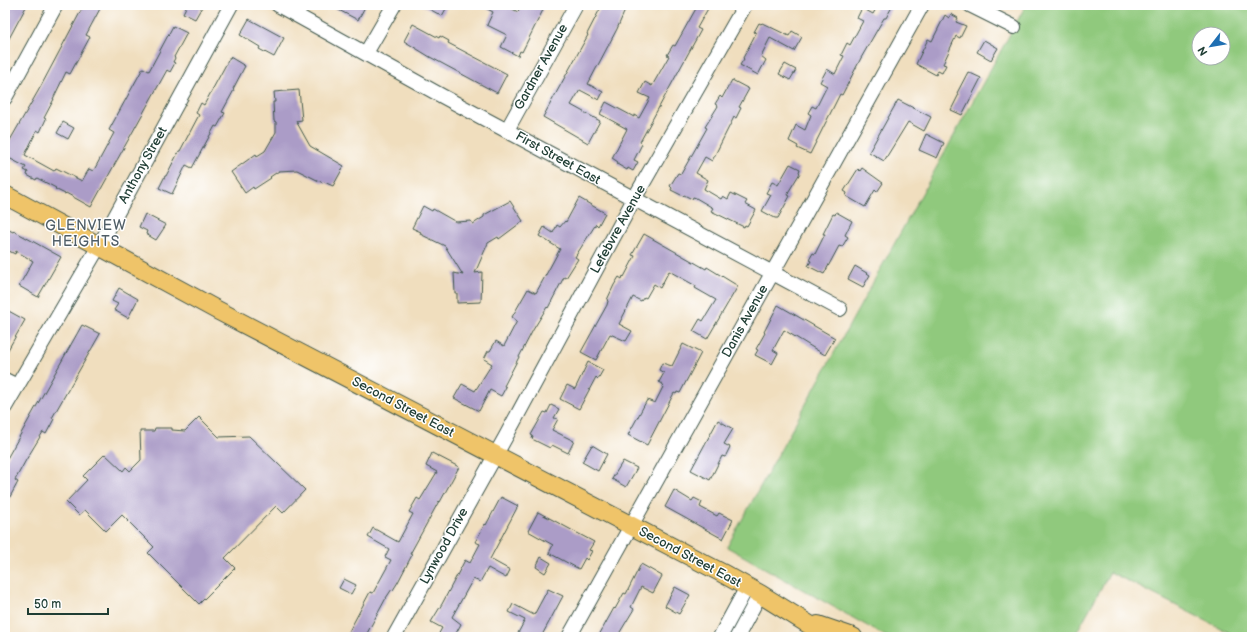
<svg xmlns="http://www.w3.org/2000/svg" width="1257" height="642" viewBox="0 0 1257 642" font-family="'Balsamiq Sans',sans-serif">
<style>
.green{fill:#90c97d;stroke:#588358;fill-rule:evenodd}
.building{fill:#ab9cc7}
.lines{fill:none;stroke-linecap:round;stroke-linejoin:round}
.minor-casing{stroke:#3e5549;stroke-width:16}
.major-casing{stroke:#3e5549;stroke-width:20}
.minor{stroke:#fff;stroke-width:14}
.major{stroke:#efc469;stroke-width:18}
.labels{text-anchor:middle;dominant-baseline:central;stroke-width:3;stroke-linejoin:round;paint-order:stroke}
.street-label{font-size:13px;fill:#1f3d34;stroke:#fff}
.neighbourhood-label{font-size:14px;letter-spacing:1px;fill:#505e67;stroke:#fff}
</style>
<rect width="100%" height="100%" fill="#fff"/>
<filter id="ink" filterUnits="userSpaceOnUse"><feTurbulence type="fractalNoise" baseFrequency=".025" numOctaves="2"/><feDisplacementMap in="SourceGraphic" scale="8" xChannelSelector="R" yChannelSelector="G"/><feConvolveMatrix kernelMatrix="1 2 1 2 8 2 1 2 1" color-interpolation-filters="sRGB"/></filter>
<filter id="wash" filterUnits="userSpaceOnUse"><feTurbulence type="fractalNoise" baseFrequency=".012" numOctaves="4" result="noise"/><feDisplacementMap in="SourceGraphic" scale="16" xChannelSelector="R" yChannelSelector="G"/><feGaussianBlur stdDeviation="0.9" result="paint"/><feColorMatrix in="noise" values="0 0 0 0 0 0 0 0 0 0 0 0 0 0 0 0 0 1.4 0 .05"/><feComposite in="paint" operator="in"/></filter>
<g filter="url(#wash)">
<rect width="100%" height="100%" fill="#f0debe"/>
<path class="green" d="M1026,5H1252V637H1238L1110,572L1074,637H887L727,547ZM1199,34H1223V58H1199Z"/>
<g id="blocks">
<g class="building">
<path d="M9,5H27L5,46V12Z"/>
<path d="M84,5H102L86,35L90,37L70,74L66,72L53,99H54L44,118L46,119L40,132L37,130L25,155L54,171L56,168L82,181L89,169L93,171L94,170L114,133L109,130L143,68L149,71L173,26L187,33L174,57L175,58L173,62L175,63L170,72L167,70L91,207L66,193L65,194L55,189L56,188L37,178L36,180L27,175L28,172L24,170L26,167L5,156V149L41,86Z"/>
<path d="M187,5H203L195,19L183,13Z"/>
<path d="M329,5H366L358,20Z"/>
<path d="M422,5H448L442,16Z"/>
<path d="M480,5H505L518,12L520,6L526,9L528,5H533L543,10L522,52L520,51L518,56L501,47L507,35L487,25L493,12Z"/>
<path d="M602,5H621L626,8L617,29L588,84L603,92L599,100L580,90L571,105L600,121L588,143L543,117L588,35L587,34Z"/>
<path d="M698,5H710L697,28L701,30L640,142L642,144L634,160L638,162L633,171L628,168L627,170L617,164L618,162L612,158L627,129L600,114L606,102L634,117V115L639,118L650,98L639,93L645,82L652,86L669,56L667,55L673,45L675,46Z"/>
<path d="M878,5H893L886,18H884L861,58L842,95L840,94L810,154L797,148L798,146L789,141L796,125L805,130L811,115L808,113L812,106L816,108L827,86L820,82L827,69L835,74L844,56L841,55L847,43L850,45L863,21L857,18L862,8L873,14Z"/>
<path d="M951,14L958,18L956,22L966,26L960,38L956,36L943,64L946,65L942,73L938,71L936,75L916,64L928,39L932,41L945,15L949,18Z"/>
<path d="M249,19L284,38L274,57L259,49L260,47L240,35Z"/>
<path d="M759,23L761,24L762,23L789,36L792,31L802,37L794,51L770,38L761,56L766,60L758,75L740,65L744,59L743,58L756,33L754,32Z"/>
<path d="M413,24L439,38L440,36L449,41L448,43L507,74L497,93L430,57L404,41Z"/>
<path d="M984,40L998,48L991,60L977,52Z"/>
<path d="M230,57L245,66L233,89L234,90L222,112L225,113L217,127L215,126L192,168L186,165L172,194L159,188L165,176H166L179,151H180L199,115L196,113L201,103L204,105Z"/>
<path d="M785,64L796,70L790,80L779,74Z"/>
<path d="M968,72L981,78L962,115L951,110L959,94L957,93Z"/>
<path d="M732,80L749,89L739,107L741,108L736,118L734,117L712,161L705,157L696,173L708,180L704,189L721,199L723,196L728,199L731,193L747,201L745,204L756,210L747,226L745,225L744,227L711,211L713,208L696,198L693,197L692,199L684,195L683,196L671,190L672,188L670,186L678,173L681,174L693,153L707,128L705,127L718,106L715,104L720,96L722,98Z"/>
<path d="M299,90L302,120L296,121L310,146L344,166L333,186L324,182L323,183L297,170L279,171L270,177L271,178L254,189L253,187L245,193L231,172L256,154L257,156L265,151L276,132V122L274,121L273,102H275L274,92Z"/>
<path d="M898,100L931,117L924,131L908,122L884,161L869,152Z"/>
<path d="M63,122L74,128L68,139L57,133Z"/>
<path d="M926,134L944,143L937,158L919,150Z"/>
<path d="M790,164L800,169L799,172L800,173L789,191L788,195L790,196L778,218H775L762,211L771,195L766,193L772,182L778,185Z"/>
<path d="M862,168L883,183L877,192L875,190L865,207L846,196L847,193L844,191L858,169L860,171Z"/>
<path d="M579,198L605,213L598,226L596,224L575,257L578,259L566,278L564,277L548,308L547,307L533,330L504,386L506,387L501,396L490,390L479,411L454,398L462,384L475,391L492,364L484,359L488,351H490L496,341L504,346L517,321L512,317L528,289L536,293L560,249L539,236L544,227L553,233L557,225L560,227L565,221L566,222Z"/>
<path d="M510,201L523,221L499,239L498,237L488,243L475,273L482,272L481,302L457,303V293H455L454,273L463,275L445,246L420,234L421,232L412,228L423,206L432,211L433,209L456,222L471,221L473,224L484,217V215Z"/>
<path d="M836,212L852,221L845,235L848,237L842,247L839,246L824,274L808,266L811,261L809,260L813,253L815,254L825,234H823L833,214L835,215Z"/>
<path d="M145,214L166,225L156,240L146,234L147,231L139,227Z"/>
<path d="M5,228L13,232L14,231L61,257L38,297L19,286L33,261L16,251L15,254L5,249Z"/>
<path d="M644,234L706,269L707,267L738,286L707,339L693,331L700,319L703,321L716,300L695,288L696,286L669,271L660,288L654,284L646,298L644,297L641,301L633,297L619,324L632,331L626,341L610,334L596,360L581,352L607,305L608,301L607,300L614,285L619,277L622,279L623,276L624,277L635,256L632,255Z"/>
<path d="M855,266L870,275L863,287L848,279Z"/>
<path d="M119,288L138,299L128,318L114,310L118,304L112,301Z"/>
<path d="M778,305L835,338L825,355L784,330L773,350L778,353L772,364L755,355L758,350L756,349L765,333L764,332Z"/>
<path d="M5,309L25,320L5,355Z"/>
<path d="M82,325L100,334L52,418L54,419L46,434L43,432L26,460L15,480L18,482L5,506V462Z"/>
<path d="M683,344L701,353L680,393L677,392L676,394L674,393L647,445L628,435L647,400L655,403L663,387H662L663,384L659,382L664,373L659,370L662,363L672,366Z"/>
<path d="M588,362L603,370L598,379L596,377L579,409L560,399L567,385L575,389Z"/>
<path d="M551,405L559,409L554,418L558,419L552,430L574,441L568,453L552,445L550,448L532,439L533,436L531,435L544,412L547,413Z"/>
<path d="M199,417L219,437L249,436L305,490L283,513L276,506L225,558L235,568L199,604L148,553L154,547L122,515L106,531L85,510L79,515L66,502L87,480L83,476L105,454L123,471L126,467L130,471L141,460L140,431H154L155,428H172V430L185,431Z"/>
<path d="M718,420L733,429L724,444L730,447L725,457L722,456L710,480L691,470Z"/>
<path d="M592,445L607,454L598,471L582,462Z"/>
<path d="M432,453L459,467L440,502L439,501L427,523L410,554L412,555L398,582L393,590L392,589L386,598L365,637H346L370,592L373,593L391,560L385,557L389,549L368,537L373,528L398,542L413,514L409,512L417,498L420,500L437,472L426,466Z"/>
<path d="M623,461L637,468L626,487L612,479Z"/>
<path d="M674,490L692,501L694,498L702,502L700,507L717,516L719,513L733,520L723,539L665,507Z"/>
<path d="M501,497L518,506L490,559L510,570L506,578L488,568L480,582L473,579L452,617L461,624L454,637H437L442,628L431,622L442,604L465,560L470,563L480,544L475,542L485,524L486,525Z"/>
<path d="M538,512L594,542L589,550L592,551L587,560L585,558L579,569L549,553L553,545L528,531Z"/>
<path d="M541,557L551,563L545,573L536,567Z"/>
<path d="M641,564L662,576L653,593L641,587L631,607L634,609L617,637H598L614,608L615,609L624,593L626,594Z"/>
<path d="M344,579L356,585L351,594L339,588Z"/>
<path d="M675,587L690,595L679,614L665,606Z"/>
<path d="M548,589L563,596L541,637H526L518,633L525,620L509,612L513,604L534,615Z"/>
</g>
</g>
</g>
<g filter="url(#ink)">
<use href="#blocks" fill-opacity="0" stroke="#3e5549" stroke-width="1"/>
<g class="lines">
<defs>
<g id="minor">
<path d="M278,5L442,96L840,309"/>
<path d="M970,5L1014,27"/>
<path d="M366,53L394,5"/>
<path d="M5,98L56,5"/>
<path d="M507,130L576,5"/>
<path d="M5,380L17,386"/>
<path d="M5,407L99,246L231,5"/>
<path d="M394,637L505,438L634,199L745,5"/>
<path d="M569,637L922,5"/>
<path d="M720,637L747,587"/>
<path d="M737,637L760,594"/>
</g>
<g id="major">
<path d="M5,195L217,310L722,573L760,594L829,637"/>
<path d="M818,625L853,637"/>
</g>
</defs>
<use href="#minor" class="minor-casing"/>
<use href="#major" class="major-casing"/>
<use href="#minor" class="minor"/>
<use href="#major" class="major"/>
</g>
</g>
<g class="labels">
<g class="street-label">
<text transform="translate(541 67) rotate(-61)">Gardner Avenue</text>
<text transform="translate(558 158) rotate(29)">First Street East</text>
<text transform="translate(143 165) rotate(-61)">Anthony Street</text>
<text transform="translate(618 229) rotate(-61)">Lefebvre Avenue</text>
<text transform="translate(745 321) rotate(-61)">Danis Avenue</text>
<text transform="translate(403 407) rotate(28)">Second Street East</text>
<text transform="translate(444 546) rotate(-61)">Lynwood Drive</text>
<text transform="translate(690 557) rotate(28)">Second Street East</text>
</g>
<g class="neighbourhood-label">
<text x="86" y="225">GLENVIEW<tspan x="86" dy="16">HEIGHTS</tspan></text>
</g>
</g>
<rect width="1257" height="642" fill="none" stroke="#fff" stroke-width="20"/>
<g transform="translate(1211 46) rotate(239)"><circle r="19" fill="#ffffff" stroke="#a5b1ae"/>
<path d="M0-3L7 15L0 10L-7 15Z" fill="#1f6fb2"/>
<text y="-6" font-size="11" font-weight="bold" text-anchor="middle" fill="#1f3d34">N</text>
</g>
<path d="M28 608v6h80v-6" fill="none" stroke="#1f3d34" stroke-width="2"/>
<text x="34" y="608" font-size="12" fill="#1f3d34" stroke="#ffffff" stroke-width="3" paint-order="stroke">50 m</text>
</svg>
